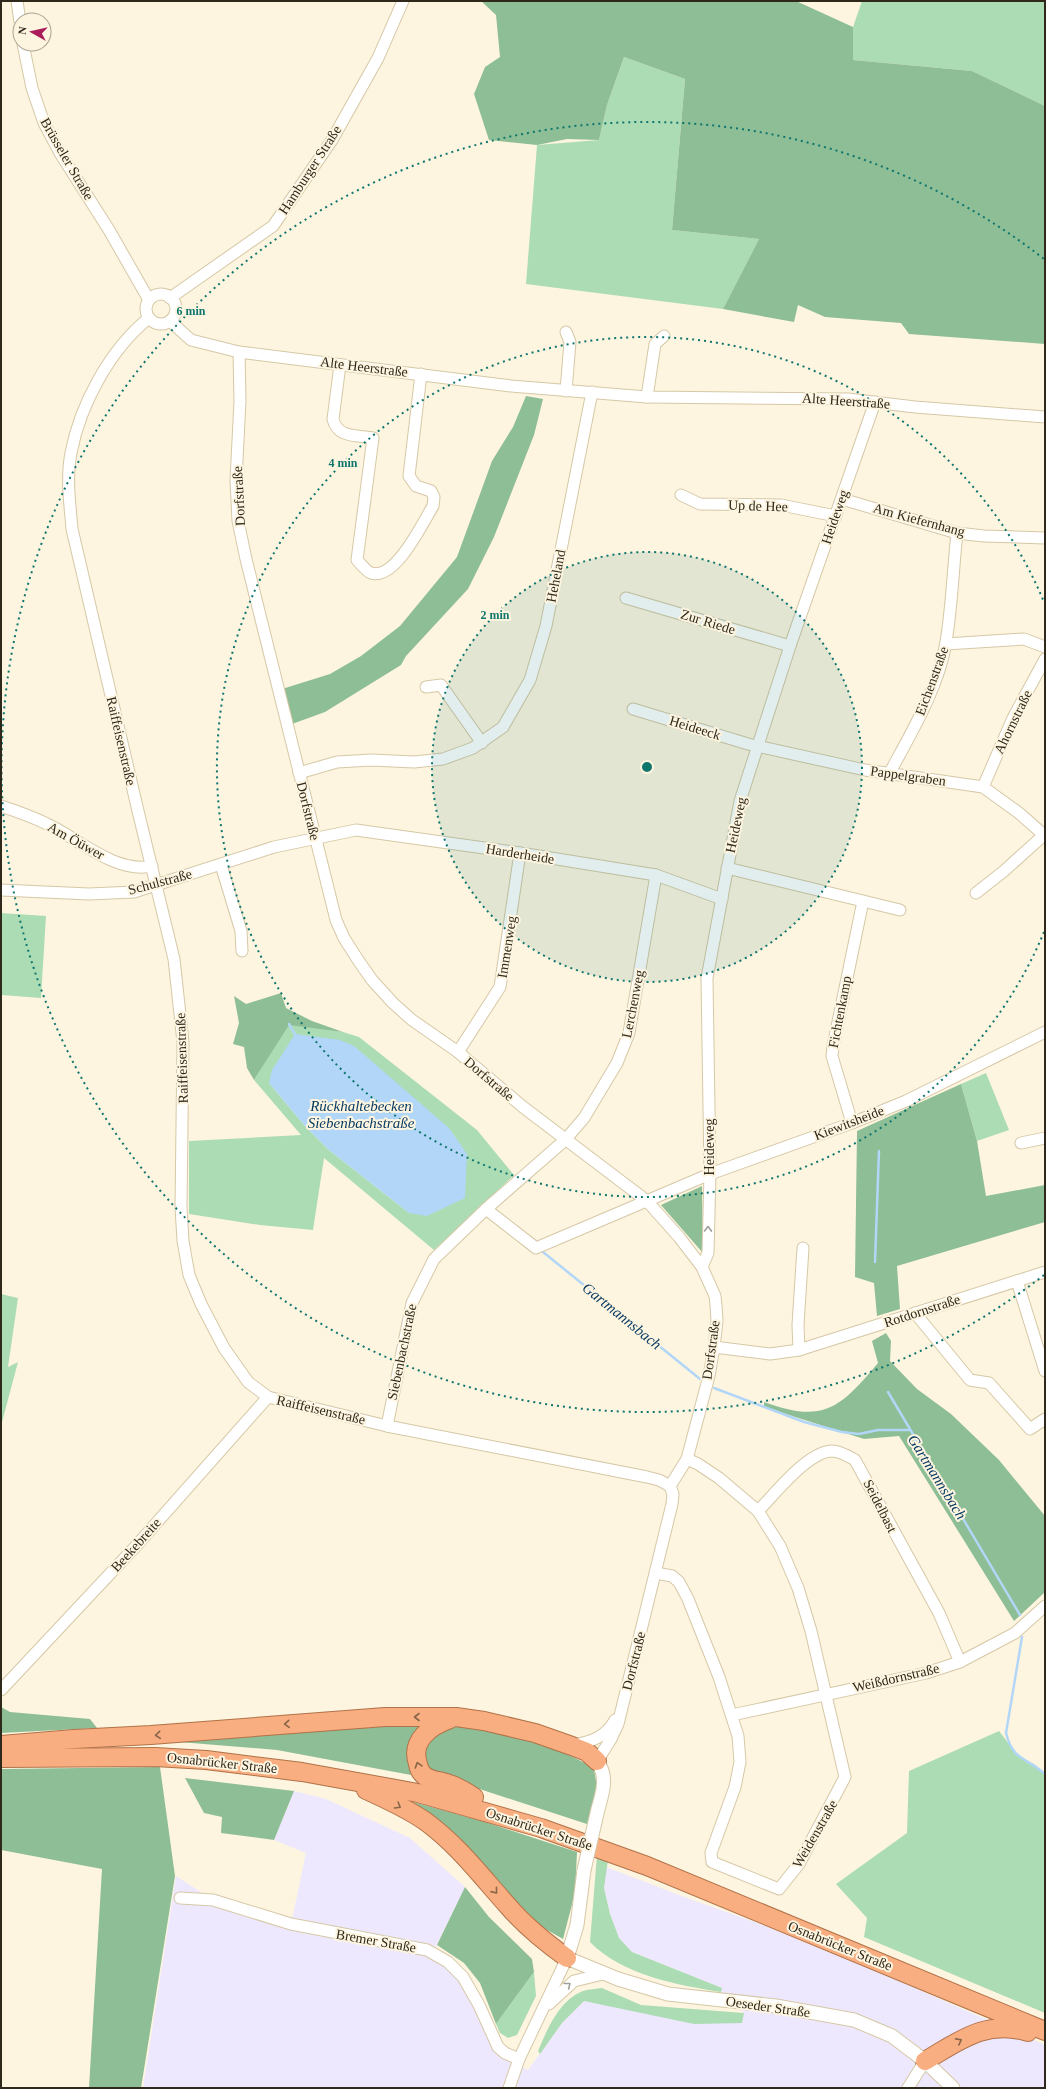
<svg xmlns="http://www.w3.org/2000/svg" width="1046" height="2089" viewBox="0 0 1046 2089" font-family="Georgia,serif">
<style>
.industrial{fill:#ede8fe}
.green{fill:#acdcb3;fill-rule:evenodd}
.forest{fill:#8ebe95}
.water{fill:#b2d6f8}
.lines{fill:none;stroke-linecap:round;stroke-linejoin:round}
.stream{stroke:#b2d6f8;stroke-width:2.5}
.minor-casing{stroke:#d6c8a6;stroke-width:13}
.tertiary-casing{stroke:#d6c8a6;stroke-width:15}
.trunk-casing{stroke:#b17249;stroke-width:20}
.minor{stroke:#fff;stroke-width:11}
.tertiary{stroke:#fff;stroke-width:13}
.trunk{stroke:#f8ae80;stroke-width:18}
.tertiary-bridge-casing{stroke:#d6c8a6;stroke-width:15;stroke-linecap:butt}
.tertiary-bridge{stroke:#fff;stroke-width:13}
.oneway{stroke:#a19f99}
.oneway2{stroke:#896549}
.ring{fill:none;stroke:#0f766e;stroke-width:2;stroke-dasharray:2 4}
.labels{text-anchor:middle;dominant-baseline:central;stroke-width:4;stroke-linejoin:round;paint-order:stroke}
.street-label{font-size:14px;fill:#2f291c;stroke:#fef5e0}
.water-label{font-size:15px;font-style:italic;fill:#083b63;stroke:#fef5e0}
.centre{fill:#0f766e;stroke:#fef5e0;stroke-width:2}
.ring-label{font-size:12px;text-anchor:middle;font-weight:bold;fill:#0f766e;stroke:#fef5e0;stroke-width:4;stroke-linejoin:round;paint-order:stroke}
</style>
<rect width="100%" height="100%" fill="#fef5e0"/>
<path class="industrial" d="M294,1791L326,1799L410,1838L465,1887L432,1955L460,1976L499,2056L528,2070L562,2023L584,2001L742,2023L744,2013L721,1992V1988L632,1952L619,1938L610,1914L604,1888L606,1867L690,1899L760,1924L896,1980L1045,2045V2088H143L176,1876L213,1900L291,1924L306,1853L274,1840Z"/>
<g class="green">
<path d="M862,1H1045V106L972,71L853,60V27Z"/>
<path d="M624,57L685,79L672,230L759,239L723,309L526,284L537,145L599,140L607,105Z"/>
<path d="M1,913L46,916L41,998L1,995Z"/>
<path d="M289,1024L343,1032L359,1037L477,1130L514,1175L434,1250L324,1158L313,1230L260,1225L189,1214V1141L301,1135L254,1080ZM269,1083L409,1213L329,1150L305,1126Z"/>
<path d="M986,1073L1009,1130L977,1141L961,1084Z"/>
<path d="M1,1294L18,1298L8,1367L18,1362L1,1426Z"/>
<path d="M999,1731L1020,1758L1034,1764L1045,1774V2013L864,1937L867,1918L836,1884L907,1833L909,1771Z"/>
<path d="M597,1855L608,1860L604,1888L610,1914L619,1938L632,1952L722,1988L721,1992C677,1985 622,1975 590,1942Z"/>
<path d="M534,1972L536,1996L517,2035L508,2038L500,2033L496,2024Z"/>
<path d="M602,1988L641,2005L744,2013L742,2023L694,2024L584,2001L562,2023L540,2054L538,2051C547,2030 559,2000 583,1991C589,1989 596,1989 602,1988Z"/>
</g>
<g class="forest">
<path d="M481,1H796L853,27V60L972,71L1045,106V344L909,334L901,323L825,317L798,305L794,322L723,309L759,239L672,230L685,79L624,57L607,105L599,140L567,139L537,145L489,140L474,94L485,67L500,57L496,15Z"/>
<path d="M526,396L543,399L534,435L494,537L468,589L406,656L401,665L325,712L292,724L282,689L330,674L361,656L400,626L457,557L492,461L513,427Z"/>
<path d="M281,993L286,1008L312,1021L343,1032L289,1025L254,1080L247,1068L244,1047L233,1044L239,1023L234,996L246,1004Z"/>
<path d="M961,1084L977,1141L986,1196L1045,1185V1222L897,1266L900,1309L877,1316L874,1283L855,1277L857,1131Z"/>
<path d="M702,1186L703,1253L661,1205Z"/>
<path d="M886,1333L891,1341L890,1361L917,1389L951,1414L999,1460L1045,1516V1592L1014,1621L899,1436L864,1439L764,1407V1402C824,1424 840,1408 878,1363L872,1341Z"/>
<path d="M1,1707L10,1712L90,1719L97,1728L1,1733Z"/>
<path d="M427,1722L415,1731L407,1756L411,1775L277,1750L167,1741Z"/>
<path d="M468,1725C511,1735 555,1745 594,1768L597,1788L587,1824L449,1779L432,1771L422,1761L426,1741L438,1729Z"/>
<path d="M160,1767L175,1876L141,2088H89L102,1869L1,1850V1769Z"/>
<path d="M185,1778L294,1791L274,1840L221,1833L222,1817L204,1813Z"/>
<path d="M413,1802L485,1822L577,1852L575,1893L563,1939L542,1927L446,1830Z"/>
<path d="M465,1887L489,1917L532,1959L534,1972L496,2024L480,1983L464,1963L437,1945Z"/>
</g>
<path class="water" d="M295,1034L340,1040L354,1046L449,1128L467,1154L465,1198L427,1216L409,1213L329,1150L305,1126L269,1083L272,1070Z"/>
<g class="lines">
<g class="stream">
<path d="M289,1024L296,1036"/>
<path d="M543,1252L700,1379"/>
<path d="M875,1262L879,1151"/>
<path d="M714,1388L804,1422L842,1432L859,1434L878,1430H910"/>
<path d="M888,1392L1020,1615"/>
<path d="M1022,1637L1006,1733C1013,1761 1026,1757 1045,1774"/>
</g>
<defs>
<g id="minor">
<path d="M17,1L20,22"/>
<path d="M23,44L32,88L44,123L60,153L109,230L149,300"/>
<circle cx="161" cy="309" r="15"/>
<path d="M170,298L273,226L332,140L378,58L403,1"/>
<path d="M149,318C110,349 80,405 71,453C66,478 70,504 72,529L138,811L174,959L183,1042L181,1207L183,1241L189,1275L201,1304L224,1348L248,1382L268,1397L387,1426L647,1477L659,1480L670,1486"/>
<path d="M170,321L191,340L239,352L511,386L647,397L848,399L915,407L1045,417"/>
<path d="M239,352L240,401L236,480L238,521L246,559L336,920L344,938L358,960L372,980L393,1003L412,1020L458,1052L523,1107L647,1201L679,1237L702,1267L715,1296L716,1305L717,1321L714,1347L709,1376L687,1459L670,1486"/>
<path d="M340,365L333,419C337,438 357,435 373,438L357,560C361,564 366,571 371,573C395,581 422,524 433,506L434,497L431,491L416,486L409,476L421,374"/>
<path d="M566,391L570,342L566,332"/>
<path d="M647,397L655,344L664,336"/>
<path d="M681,495L700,504L781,505L836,516"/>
<path d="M842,499L957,533L984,536L1045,538"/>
<path d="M626,598L790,646"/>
<path d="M946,644L1024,639L1045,647"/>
<path d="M426,687L441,685L482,743"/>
<path d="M633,709L748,744L865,770L983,787L1019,813L1044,835"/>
<path d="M299,773L337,762L371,760L414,762L443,759L473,748L503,727L530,680L546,626L592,392"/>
<path d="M889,774C910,735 939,687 946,642C952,606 953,569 957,533"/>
<path d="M983,787L1013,718L1045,659"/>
<path d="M1,806C16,811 33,817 47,824C79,839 116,874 152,866"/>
<path d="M221,865L241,931L242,951"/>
<path d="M727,868L863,901L833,1046L832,1056L852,1123"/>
<path d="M1,890L89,894L134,892L274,847L356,830L520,853L656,875L722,899"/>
<path d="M976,893L1004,871L1045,834"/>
<path d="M863,901L900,910"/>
<path d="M458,1052L500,987L520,853"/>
<path d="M1021,1143L1045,1138"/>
<path d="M486,1209L536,1248L710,1174L852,1123L906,1101L1045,1032"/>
<path d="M702,1267L708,1253L710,1174L707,978L740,801L790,646L875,402"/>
<path d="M1017,1281L1045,1371"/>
<path d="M915,1313L970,1380L989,1383L1030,1429L1045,1419"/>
<path d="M714,1347L770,1354L799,1350L1045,1272"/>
<path d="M799,1350L798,1325L803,1248"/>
<path d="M387,1426L412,1303L434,1259L486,1209L565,1140L584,1118L617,1063L629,1033L656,875"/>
<path d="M758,1511C775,1494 807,1452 832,1451C840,1451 848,1456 855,1460L939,1613L960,1662"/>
<path d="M656,1573L672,1576L679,1582L688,1599L719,1677L738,1736L740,1762L735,1787L711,1853L712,1862L779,1889L799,1864L845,1777L811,1631L798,1588L780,1546L758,1511L719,1478L698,1464L687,1459"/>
<path d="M1,1690L136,1546L268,1397"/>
<path d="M732,1715L926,1673L960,1662L1015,1633L1045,1606"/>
<path d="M573,1745C591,1742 606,1737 615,1720"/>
<path d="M597,1761L611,1739L618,1724L672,1504L673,1494L670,1486"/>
<path d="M180,1898L213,1900L291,1924L427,1950L448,1962L463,1977L479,2005L498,2047L505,2053L519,2059"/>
<path d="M549,2004L574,1981L603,1974"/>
<path d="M509,2088L519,2059L567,1958"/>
<path d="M908,2088L925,2061"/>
</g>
<g id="tertiary">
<path d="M597,1761C608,1776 603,1792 598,1809"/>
<path d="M584,1870L577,1925L567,1958L618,1979L668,1994L776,2006L854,2020L892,2036L925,2061L953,2088"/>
</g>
<g id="trunk">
<path d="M450,1719C430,1726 410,1741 418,1764C419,1770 422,1775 428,1778C434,1781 441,1781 446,1783C457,1786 465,1791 474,1797"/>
<path d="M1,1745L74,1739L151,1735L385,1717H456L484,1721L535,1733L572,1746L587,1752L597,1761"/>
<path d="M1,1758L155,1757L206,1760L302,1772L418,1793L541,1828L647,1866L1045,2031"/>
<path d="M366,1790C386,1799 406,1808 425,1821C458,1845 481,1876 508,1906C525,1926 545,1942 567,1958"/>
<path d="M925,2061C959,2041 986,2019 1028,2032"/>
</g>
</defs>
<use href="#minor" class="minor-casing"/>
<use href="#tertiary" class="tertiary-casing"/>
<use href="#trunk" class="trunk-casing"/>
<use href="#minor" class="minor"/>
<use href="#tertiary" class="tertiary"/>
<use href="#trunk" class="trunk"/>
<defs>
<path id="tertiary-bridge" d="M584,1870L598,1809"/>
</defs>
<use href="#tertiary-bridge" class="tertiary-bridge-casing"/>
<use href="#tertiary-bridge" class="tertiary-bridge"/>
</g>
<defs><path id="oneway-chevron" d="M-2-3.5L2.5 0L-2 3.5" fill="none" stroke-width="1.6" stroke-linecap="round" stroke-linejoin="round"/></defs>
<g class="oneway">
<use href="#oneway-chevron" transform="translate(708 1229) rotate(-89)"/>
<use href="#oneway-chevron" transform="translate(568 1985) rotate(-39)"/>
</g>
<g class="oneway2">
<use href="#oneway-chevron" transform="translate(417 1717) rotate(180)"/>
<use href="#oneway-chevron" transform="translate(287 1724) rotate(176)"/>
<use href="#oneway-chevron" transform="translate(158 1735) rotate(175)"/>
<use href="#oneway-chevron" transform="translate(418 1765) rotate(-107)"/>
<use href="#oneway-chevron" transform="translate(398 1806) rotate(31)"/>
<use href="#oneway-chevron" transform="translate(495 1891) rotate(51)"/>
<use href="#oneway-chevron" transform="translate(959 2041) rotate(-28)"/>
</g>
<circle cx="647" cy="767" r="215" fill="#0f766e" fill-opacity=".12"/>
<g class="ring">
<circle cx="647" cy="767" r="215"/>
<path d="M1044 932A430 430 0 1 1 1044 602"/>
<path d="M1044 1275A645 645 0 1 1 1044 259"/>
</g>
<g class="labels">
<g class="street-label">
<text transform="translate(67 159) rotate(60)">Brüsseler Straße</text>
<text transform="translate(310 170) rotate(-57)">Hamburger Straße</text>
<text transform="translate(364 367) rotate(7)">Alte Heerstraße</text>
<text transform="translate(846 401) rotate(4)">Alte Heerstraße</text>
<text transform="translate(239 496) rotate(-93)">Dorfstraße</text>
<text transform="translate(758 506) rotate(2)">Up de Hee</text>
<text transform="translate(835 517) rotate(-71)">Heideweg</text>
<text transform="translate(919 520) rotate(15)">Am Kiefernhang</text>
<text transform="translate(556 576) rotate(-79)">Heheland</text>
<text transform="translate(708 622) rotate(17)">Zur Riede</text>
<text transform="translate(932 681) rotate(-70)">Eichenstraße</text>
<text transform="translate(1013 722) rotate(-64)">Ahornstraße</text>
<text transform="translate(695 728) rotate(17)">Heideeck</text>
<text transform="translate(121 741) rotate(77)">Raiffeisenstraße</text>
<text transform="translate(908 776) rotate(8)">Pappelgraben</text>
<text transform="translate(308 811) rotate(76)">Dorfstraße</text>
<text transform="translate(736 825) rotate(-78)">Heideweg</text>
<text transform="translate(76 841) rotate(29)">Am Öüwer</text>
<text transform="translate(520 854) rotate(9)">Harderheide</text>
<text transform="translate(160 882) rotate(-15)">Schulstraße</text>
<text transform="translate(507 947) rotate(-81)">Immenweg</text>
<text transform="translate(633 1004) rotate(-79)">Lerchenweg</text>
<text transform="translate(840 1012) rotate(-79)">Fichtenkamp</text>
<text transform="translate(182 1058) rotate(-92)">Raiffeisenstraße</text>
<text transform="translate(489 1079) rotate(40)">Dorfstraße</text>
<text transform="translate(849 1123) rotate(-21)">Kiewitsheide</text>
<text transform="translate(709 1147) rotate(-90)">Heideweg</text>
<text transform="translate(922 1311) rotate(-18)">Rotdornstraße</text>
<text transform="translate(711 1350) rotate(-82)">Dorfstraße</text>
<text transform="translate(402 1352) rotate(-78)">Siebenbachstraße</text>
<text transform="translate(321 1410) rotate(13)">Raiffeisenstraße</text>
<text transform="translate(880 1506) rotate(63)">Seidelbast</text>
<text transform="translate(136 1545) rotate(-48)">Beekebreite</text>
<text transform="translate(634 1661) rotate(-76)">Dorfstraße</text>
<text transform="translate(896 1678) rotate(-13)">Weißdornstraße</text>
<text transform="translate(222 1763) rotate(6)">Osnabrücker Straße</text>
<text transform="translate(539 1829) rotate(18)">Osnabrücker Straße</text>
<text transform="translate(815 1834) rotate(-60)">Weidenstraße</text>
<text transform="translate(376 1941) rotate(10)">Bremer Straße</text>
<text transform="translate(840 1946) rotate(22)">Osnabrücker Straße</text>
<text transform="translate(768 2007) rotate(8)">Oeseder Straße</text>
</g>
<g class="water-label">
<text x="361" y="1106">Rückhaltebecken<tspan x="361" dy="17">Siebenbachstraße</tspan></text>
<text transform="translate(622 1316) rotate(39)">Gartmannsbach</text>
<text transform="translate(937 1477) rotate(58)">Gartmannsbach</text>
</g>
</g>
<circle cx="647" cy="767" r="6" class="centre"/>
<g class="ring-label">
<text x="191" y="315">6 min</text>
<text x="343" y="467">4 min</text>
<text x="495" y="619">2 min</text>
</g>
<rect width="1046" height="2089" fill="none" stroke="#2f291c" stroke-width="4"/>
<g transform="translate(32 32) rotate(278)"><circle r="19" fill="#fef5e0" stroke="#aba392"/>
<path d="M0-3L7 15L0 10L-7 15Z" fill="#aa1c5a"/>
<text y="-6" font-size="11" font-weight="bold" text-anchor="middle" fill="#2f291c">N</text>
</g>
</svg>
